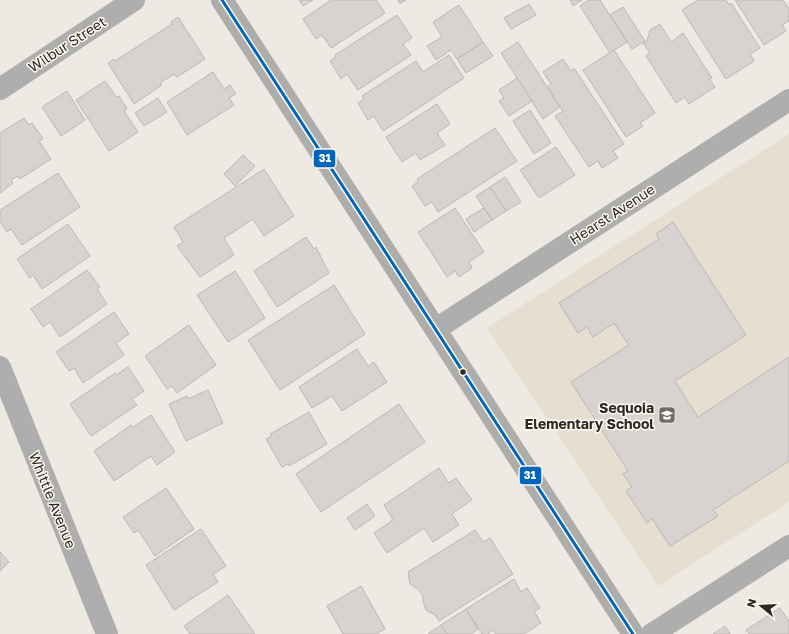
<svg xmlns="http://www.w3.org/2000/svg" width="789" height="634" viewBox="0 0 789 634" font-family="'Golos Text',sans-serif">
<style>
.built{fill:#e5ded1}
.building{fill:#d8d3d0;stroke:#bcb7b4}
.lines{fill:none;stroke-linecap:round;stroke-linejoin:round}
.minor{stroke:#adaead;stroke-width:22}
.secondary{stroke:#adaeab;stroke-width:22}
.bus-1-casing{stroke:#fef8ef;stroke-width:6}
.bus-1{stroke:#0065bd;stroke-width:3}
.bus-dot{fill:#2d2a26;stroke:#fef8ef;stroke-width:1.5}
.labels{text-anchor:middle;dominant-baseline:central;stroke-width:3;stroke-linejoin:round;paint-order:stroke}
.street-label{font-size:14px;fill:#2d2a26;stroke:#fef8ef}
.poi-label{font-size:14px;font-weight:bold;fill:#2d2a26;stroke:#fef8ef;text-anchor:end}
.line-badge{stroke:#fef8ef;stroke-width:1.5}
.badge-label{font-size:11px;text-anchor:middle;font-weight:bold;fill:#fff}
</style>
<rect width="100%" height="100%" fill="#eeeae3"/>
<path class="built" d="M789,134V502L658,586L487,328Z"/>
<g class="building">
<path d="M299,0H313L303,6Z"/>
<path d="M331,0H376L385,13L331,48L322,35L316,39L303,19Z"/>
<path d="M398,0H406L400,4Z"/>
<path d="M570,0H582L573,6Z"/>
<path d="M589,0H600L627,42L610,53L580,6Z"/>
<path d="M698,0H726L729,5L731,3L760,48L750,54L754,61L726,79L682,10Z"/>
<path d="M735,0H783L789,9V21L782,25L786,31L764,45Z"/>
<path d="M529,4L536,15L511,29L504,18Z"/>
<path d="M459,5L483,42L457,59L451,50L436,60L427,46L442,37L433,22Z"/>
<path d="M623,7L645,41L632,49L610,15Z"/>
<path d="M397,15L412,38L403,44L411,55L358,90L347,74L341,79L330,61L336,57L335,55Z"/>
<path d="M178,17L205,59L177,77L174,74L160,83L162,85L134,104L108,63L114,59L115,61L172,24L171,22Z"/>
<path d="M660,24L671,42L683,33L712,78L709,79L715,87L689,104L685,97L676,103L646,56L650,53L643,43L647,41L650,30Z"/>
<path d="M483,42L493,56L466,73L457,59Z"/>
<path d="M518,42L560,107L543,119L501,53Z"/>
<path d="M614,50L655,113L640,123L643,126L626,137L583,70Z"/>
<path d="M449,55L464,78L383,131L374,116L368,120L358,103L364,99L362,96L416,61L423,72Z"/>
<path d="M563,59L571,71L574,68L624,144L613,151L618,158L602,168L598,161L589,167L555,116L563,111L547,87L551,84L543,72Z"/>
<path d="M213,72L224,89L230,85L236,94L229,98L234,105L187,135L167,102Z"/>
<path d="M517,78L532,101L509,116L499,101L504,98L499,90Z"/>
<path d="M105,81L116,97L119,96L127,109L124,111L138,132L109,151L76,100Z"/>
<path d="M67,91L85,120L61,136L42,107Z"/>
<path d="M158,98L167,112L144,126L135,113Z"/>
<path d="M437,104L450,124L437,133L445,145L420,160L416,153L402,162L386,137Z"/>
<path d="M530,110L551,143L534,154L513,121Z"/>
<path d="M24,118L29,125L32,123L43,139L39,141L51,159L20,179L18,176L11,180L13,183L0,193V133Z"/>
<path d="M495,128L517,161L438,212L432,202L425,206L412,186L418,182L417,179Z"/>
<path d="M556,147L575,175L539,198L520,170Z"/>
<path d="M243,155L255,166L235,186L224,174Z"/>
<path d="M264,169L294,216L264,236L253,219L224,238L234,255L200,277L177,246L183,242L174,227Z"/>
<path d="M58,173L80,207L22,245L11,229L7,232L0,221V210Z"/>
<path d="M505,177L521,202L506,211L490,187Z"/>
<path d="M490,187L506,211L492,220L476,196Z"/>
<path d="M455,208L484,252L469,262L472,268L459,277L455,271L447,277L418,232Z"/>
<path d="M484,208L492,220L474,232L466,219Z"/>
<path d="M673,222L746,335L675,381L698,417L789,357V461L713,510L718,516L670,546L652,519L647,523L626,491L632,487L623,474L628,471L571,382L629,345L614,323L593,337L587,327L578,333L559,303L659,239L656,234Z"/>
<path d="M68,224L90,256L42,289L33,275L30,278L17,259Z"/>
<path d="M306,237L314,249L316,247L329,273L277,307L254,271Z"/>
<path d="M87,270L100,287L97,289L107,304L60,337L50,322L43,327L31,309Z"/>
<path d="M235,271L265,318L228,342L197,295Z"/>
<path d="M334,285L365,334L280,390L248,340Z"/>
<path d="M114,312L129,334L116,343L124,355L83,383L74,368L69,371L56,352Z"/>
<path d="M189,325L216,365L177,393L172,386L167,389L145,356Z"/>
<path d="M357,349L368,366L374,362L387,382L342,411L332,396L312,408L299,387Z"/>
<path d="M128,367L144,391L132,399L137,405L91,436L70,404L115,373L116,375Z"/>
<path d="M208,390L223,423L186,441L169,404L187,396L188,399Z"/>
<path d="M399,404L425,442L321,512L296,474Z"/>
<path d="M309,412L327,444L289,466L288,464L282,467L266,439L272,436L270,434Z"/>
<path d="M151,415L175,452L157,465L151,456L114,481L94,451L131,425L133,427Z"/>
<path d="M439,468L449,483L456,478L472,500L452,514L459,525L433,542L424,528L387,553L374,533L393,520L384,505Z"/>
<path d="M166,488L194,529L155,556L138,530L134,533L123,517Z"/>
<path d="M367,504L375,516L355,530L347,518Z"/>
<path d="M201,529L226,566L213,574L218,582L174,610L146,565Z"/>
<path d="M475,530L483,542L490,538L513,574L439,621L435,615L426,610L423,601V596L418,589L410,584L408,572Z"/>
<path d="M0,552L9,562L0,571Z"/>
<path d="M514,579L521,592L527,588L540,608L534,611L541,623L524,634H496L493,630L488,634H482L466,609Z"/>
<path d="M361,586L385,629L376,634H343L327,606Z"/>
<path d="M228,595L255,634H190L184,626Z"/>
<path d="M780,608L789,621V634H749L746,630Z"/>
<path d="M466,609L478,629L470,634H447L441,625Z"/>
<path d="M441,625L447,634H428Z"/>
<path d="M725,626L730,634H713Z"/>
</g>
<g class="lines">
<g class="minor">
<path d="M0,89L134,0"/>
<path d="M436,329L789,100"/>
<path d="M0,367L107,634"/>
<path d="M652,634L789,546"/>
</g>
<path class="secondary" d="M222,0L633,634"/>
<defs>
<path id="bus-1" d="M222,0L633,634"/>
</defs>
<use href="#bus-1" class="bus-1-casing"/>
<use href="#bus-1" class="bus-1"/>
</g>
<defs>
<symbol id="school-square" viewBox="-11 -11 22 22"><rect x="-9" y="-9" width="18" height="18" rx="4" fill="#716d68" stroke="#fef8ef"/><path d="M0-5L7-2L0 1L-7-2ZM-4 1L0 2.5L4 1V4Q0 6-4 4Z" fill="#fff"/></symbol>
</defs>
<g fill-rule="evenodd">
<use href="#school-square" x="657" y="405" width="20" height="20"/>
</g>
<circle class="bus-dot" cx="463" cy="372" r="3.5"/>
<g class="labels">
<g class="street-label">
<text transform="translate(67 44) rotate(-33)">Wilbur Street</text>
<text transform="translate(612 214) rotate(-33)">Hearst Avenue</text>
<text transform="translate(53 500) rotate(68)">Whittle Avenue</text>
</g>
<g class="poi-label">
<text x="654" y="407">Sequoia<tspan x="654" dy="16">Elementary School</tspan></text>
</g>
</g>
<g class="line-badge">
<rect x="313" y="149" width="23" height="19" rx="4" fill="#0065bd"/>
<rect x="519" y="466" width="23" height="19" rx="4" fill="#0065bd"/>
</g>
<g class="badge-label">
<text x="325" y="162">31</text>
<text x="530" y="479">31</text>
</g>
<g transform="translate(761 606) rotate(288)" stroke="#fef8ef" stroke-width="3" paint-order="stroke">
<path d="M0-3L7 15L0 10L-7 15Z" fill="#2d2a26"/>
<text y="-6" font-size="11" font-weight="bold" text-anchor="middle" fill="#2d2a26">N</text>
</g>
</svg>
